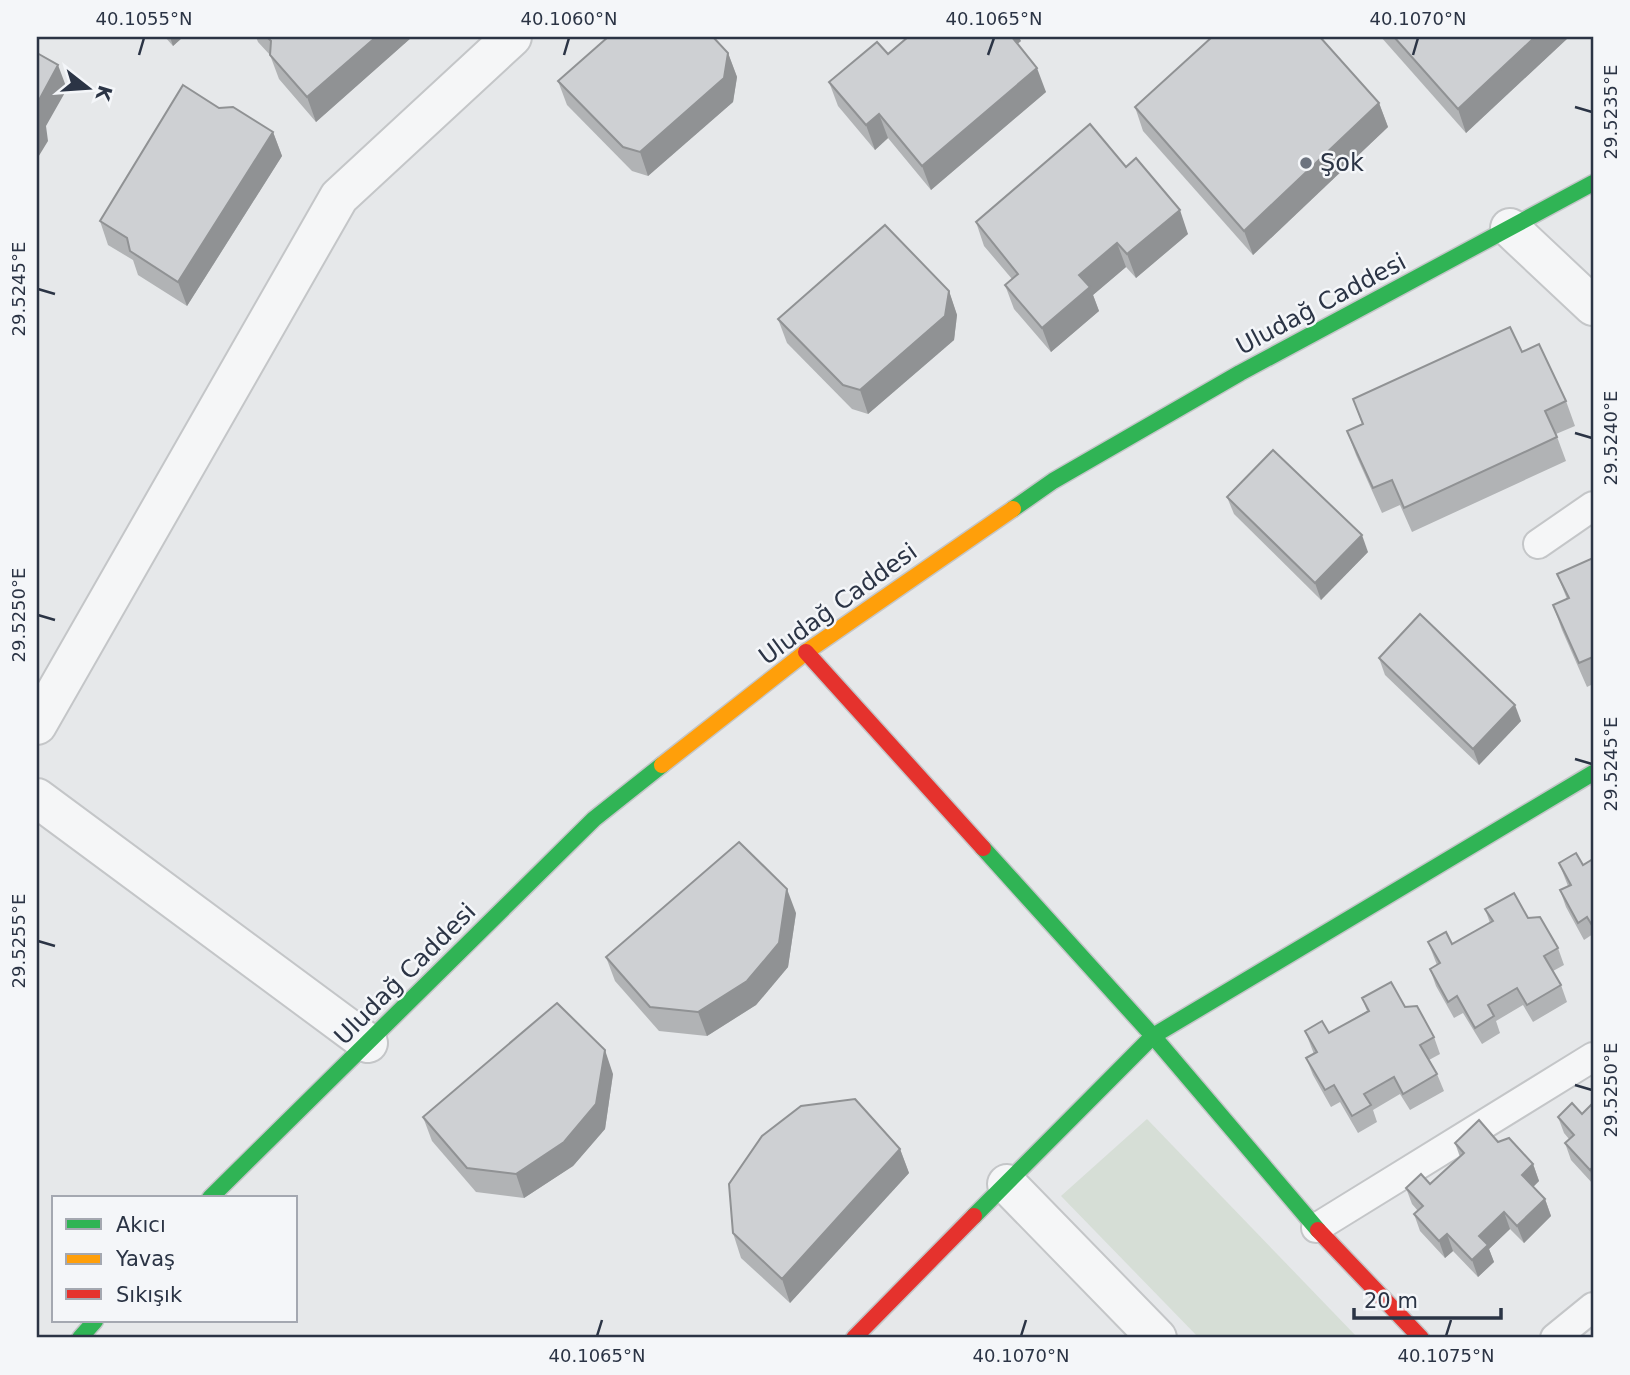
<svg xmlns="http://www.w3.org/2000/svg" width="1630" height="1375" viewBox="0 0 1630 1375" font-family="'DejaVu Sans',sans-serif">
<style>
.green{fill:#d6ded6}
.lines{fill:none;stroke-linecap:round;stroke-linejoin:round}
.lane-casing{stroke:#c4c6c8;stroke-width:32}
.street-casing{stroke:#c4c6c8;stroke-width:42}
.fast-casing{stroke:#c4c6c8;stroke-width:19}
.slow-casing{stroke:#c4c6c8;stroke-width:19}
.jam-casing{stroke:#c4c6c8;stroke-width:19}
.lane{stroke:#f5f6f7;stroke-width:28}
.street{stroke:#f5f6f7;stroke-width:38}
.fast{stroke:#30b455;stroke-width:16}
.slow{stroke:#ff9f0a;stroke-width:16}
.jam{stroke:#e5322d;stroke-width:16}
.wall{fill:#b1b3b5}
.shaded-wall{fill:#909294}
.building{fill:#ced0d3;stroke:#909294;stroke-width:2}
.ticks{fill:none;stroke:#2b3445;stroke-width:2.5}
.poi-dot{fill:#6c737f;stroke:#f4f6f9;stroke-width:2.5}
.labels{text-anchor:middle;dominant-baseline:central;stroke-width:5;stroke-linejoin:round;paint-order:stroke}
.poi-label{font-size:24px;fill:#2b3445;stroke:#f4f6f9;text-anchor:start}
.street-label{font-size:24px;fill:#2b3445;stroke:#f4f6f9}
.neatline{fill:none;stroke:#2b3445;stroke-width:2.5}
.ticks-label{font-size:18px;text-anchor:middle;fill:#2b3445}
</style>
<rect width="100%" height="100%" fill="#e6e8ea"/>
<path class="green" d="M1147,1119L1358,1338H1199L1061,1196Z"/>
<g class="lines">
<defs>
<g id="lane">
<path d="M1538,544L1593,506"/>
<path d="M1316,1228L1593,1057"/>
<path d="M1555,1338L1593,1307"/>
</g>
<g id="street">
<path d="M1510,228L1593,306"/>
<path d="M37,725L339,197L512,37"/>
<path d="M37,798L368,1043"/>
<path d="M1007,1184L1157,1338"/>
</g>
<g id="fast">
<path d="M1013,509L1053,481L1240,373L1593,183"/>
<path d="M983,848L1153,1036L1318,1230"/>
<path d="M210,1198L594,819L662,765"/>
<path d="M974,1216L1153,1036L1593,773"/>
<path d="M80,1338L95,1321"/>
</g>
<path id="slow" d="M662,765L806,652L1013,509"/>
<g id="jam">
<path d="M806,652L983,848"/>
<path d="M1318,1230L1421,1338"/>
<path d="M854,1338L974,1216"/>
</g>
</defs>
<use href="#lane" class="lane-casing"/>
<use href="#street" class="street-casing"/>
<use href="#fast" class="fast-casing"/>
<use href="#slow" class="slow-casing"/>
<use href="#jam" class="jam-casing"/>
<use href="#lane" class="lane"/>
<use href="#street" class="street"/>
<use href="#fast" class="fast"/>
<use href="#slow" class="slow"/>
<use href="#jam" class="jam"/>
</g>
<g class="wall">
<path d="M165,37H183L173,46Z"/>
<path d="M256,37H412L316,122L279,79L270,55L258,42Z"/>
<path d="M1381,37H1569L1466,133Z"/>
<path d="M1021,41L1017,44L1046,92L931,190L888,138L875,150L838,106L829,82L888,54Z"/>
<path d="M728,53L737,77L733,102L648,176L632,171L567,105L558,81Z"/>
<path d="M1379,103L1388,127L1253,255L1143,131L1135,107Z"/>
<path d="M219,108L273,132L282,156L187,306L138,275L133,260L108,245L100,221Z"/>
<path d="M1126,167L1188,234L1136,278L1126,267L1093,295L1099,311L1051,352L1014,309L1005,285L1012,279L984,246L976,222Z"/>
<path d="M949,291L957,315L954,340L868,414L852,409L787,343L778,319Z"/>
<path d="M1522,352L1566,401L1575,426L1556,434L1566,461L1412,532L1400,505L1382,513L1356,455L1347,431L1362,424L1353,399Z"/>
<path d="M1227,497L1368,552L1321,600L1234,514Z"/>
<path d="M1593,558V684L1587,687L1562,630L1553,605L1567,599L1557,574Z"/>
<path d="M1379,658L1521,721L1479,765L1385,675Z"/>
<path d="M1593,859V934L1584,940L1566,907L1560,890L1568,886L1559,863L1583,865Z"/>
<path d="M1485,909L1528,918L1558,948L1564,965L1553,971L1561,985L1567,1002L1533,1022L1523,1005L1496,1021L1500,1033L1482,1044L1463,1013L1454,1018L1436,986L1430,969L1437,965L1428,942L1452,944L1490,923Z"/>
<path d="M796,913L788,967L756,1005L707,1036L659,1031L615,981L606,957Z"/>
<path d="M1362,998L1405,1007L1434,1037L1440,1054L1429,1060L1437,1074L1444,1091L1410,1110L1400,1094L1373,1110L1377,1122L1358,1133L1340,1102L1331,1107L1313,1075L1306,1058L1314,1054L1305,1031L1329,1033L1367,1011Z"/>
<path d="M613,1074L605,1129L573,1166L524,1198L476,1192L432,1141L423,1117Z"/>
<path d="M1593,1103V1184L1571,1160L1565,1143L1569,1139L1564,1133L1558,1117L1582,1114Z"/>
<path d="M1498,1142L1533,1164L1539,1181L1533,1187L1545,1199L1551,1216L1524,1243L1510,1229L1489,1249L1494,1262L1478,1277L1453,1251L1445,1258L1420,1231L1414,1214L1418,1211L1412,1204L1406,1188L1430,1184L1460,1157L1455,1143Z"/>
<path d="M900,1149L909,1173L790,1303L741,1258L733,1233Z"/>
</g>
<g class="shaded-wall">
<path d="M170,37H183L173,46Z"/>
<path d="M376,37H412L316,122L307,97Z"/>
<path d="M1006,37H1019L1021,41L1011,49Z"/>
<path d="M1535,37H1569L1466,133L1458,109Z"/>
<path d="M728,53L737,77L733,102L648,176L640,152Z"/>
<path d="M58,65L67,89L46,126L48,141L37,159L38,102Z"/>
<path d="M1037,68L1046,92L931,190L922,166Z"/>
<path d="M1379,103L1388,127L1253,255L1244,231Z"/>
<path d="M879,114L888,138L875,150L866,125Z"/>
<path d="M273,132L282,156L187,306L178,282Z"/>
<path d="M1180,210L1188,234L1136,278L1127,254Z"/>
<path d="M1117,243L1126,267L1093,295L1099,311L1051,352L1042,328L1079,275Z"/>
<path d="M949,291L957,315L954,340L868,414L860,390Z"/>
<path d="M1362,535L1368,552L1321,600L1315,583Z"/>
<path d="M1515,705L1521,721L1479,765L1473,749Z"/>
<path d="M787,889L796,913L788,967L756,1005L707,1036L698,1012Z"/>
<path d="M605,1050L613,1074L605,1129L573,1166L524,1198L516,1174Z"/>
<path d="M900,1149L909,1173L790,1303L782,1279Z"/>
<path d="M1533,1164L1539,1181L1528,1192L1522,1175Z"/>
<path d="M1593,1167V1180L1590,1170Z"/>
<path d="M1545,1199L1551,1216L1524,1243L1517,1226Z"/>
<path d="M1504,1212L1510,1229L1489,1249L1494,1262L1478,1277L1472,1260L1479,1236Z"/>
<path d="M1447,1234L1453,1251L1445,1258L1439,1241Z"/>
</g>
<g class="building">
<path d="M267,37H376L307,97L270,55L271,41Z"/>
<path d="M608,37H713L728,53L724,78L640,152L623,147L558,81Z"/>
<path d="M908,37H1012L1037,68L922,166L879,114L866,125L829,82L877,42L888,54Z"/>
<path d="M1212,37H1320L1379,103L1244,231L1135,107Z"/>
<path d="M1394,37H1535L1458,109Z"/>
<path d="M37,53L58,65L38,102L39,116L37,120Z"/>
<path d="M183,85L219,108L233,107L273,132L178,282L130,251L127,238L100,221Z"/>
<path d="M1090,124L1126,167L1136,158L1180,210L1127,254L1117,243L1079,275L1090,287L1042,328L1005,285L1018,274L976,222Z"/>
<path d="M885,225L949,291L945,316L860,390L843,385L778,319Z"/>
<path d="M1510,327L1522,352L1539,344L1566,401L1545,411L1557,437L1404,508L1392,480L1373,488L1347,431L1363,424L1353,399Z"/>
<path d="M1273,450L1362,535L1315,583L1227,497Z"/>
<path d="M1593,558V657L1579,663L1553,605L1569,598L1557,574Z"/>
<path d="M1420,614L1515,705L1473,749L1379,658Z"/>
<path d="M739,842L787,889L779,943L747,981L698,1012L650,1007L606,957Z"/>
<path d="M1576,853L1583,865L1593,859V927L1587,917L1578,923L1560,890L1571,885L1559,863Z"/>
<path d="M1514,893L1528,918L1540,917L1558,948L1544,956L1561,985L1527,1005L1517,988L1488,1005L1494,1016L1475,1028L1457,996L1448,1002L1430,969L1440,963L1428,942L1446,932L1452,944L1493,921L1485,909Z"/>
<path d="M1391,982L1405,1007L1417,1006L1434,1037L1420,1045L1437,1074L1403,1094L1394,1077L1364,1094L1371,1105L1352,1116L1334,1085L1325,1090L1306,1058L1317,1052L1305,1031L1322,1021L1329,1033L1369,1011L1362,998Z"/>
<path d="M557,1003L605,1050L596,1104L564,1142L516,1174L467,1168L423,1117Z"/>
<path d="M855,1099L900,1149L782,1279L733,1233L729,1184L762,1136L801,1106Z"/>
<path d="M1572,1103L1582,1114L1593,1103V1167L1590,1170L1565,1143L1574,1135L1558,1117Z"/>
<path d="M1479,1120L1498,1142L1509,1138L1533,1164L1522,1175L1545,1199L1517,1226L1504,1212L1479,1236L1488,1245L1472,1260L1447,1234L1439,1241L1414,1214L1423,1206L1406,1188L1421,1174L1430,1184L1464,1153L1455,1143Z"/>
</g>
<path class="ticks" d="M139,55L144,38M564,55L569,38M988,55L994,38M1413,55L1418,38M1575,107L1592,112M38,289L55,294M1575,433L1592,438M38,615L55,620M1575,759L1592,764M38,941L55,946M1575,1085L1592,1090M597,1336L602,1320M1021,1336L1026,1320M1446,1336L1451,1320"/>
<circle class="poi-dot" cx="1306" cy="163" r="7"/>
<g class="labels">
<g class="poi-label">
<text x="1320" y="163">Şok</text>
</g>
<g class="street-label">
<text transform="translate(1321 304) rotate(-28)">Uludağ Caddesi</text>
<text transform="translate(838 604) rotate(-36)">Uludağ Caddesi</text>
<text transform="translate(405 974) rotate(-45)">Uludağ Caddesi</text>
</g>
</g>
<rect width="1630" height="1375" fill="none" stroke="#f4f6f9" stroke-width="77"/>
<rect x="52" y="1196" width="245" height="126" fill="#f4f6f9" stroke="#a4a8b1" stroke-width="2"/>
<rect x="66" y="1219" width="35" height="10" fill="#30b455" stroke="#a4a8b1" stroke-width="2"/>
<text x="116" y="1232" font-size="21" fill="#2b3445">Akıcı</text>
<rect x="66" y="1254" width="35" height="10" fill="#ff9f0a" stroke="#a4a8b1" stroke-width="2"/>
<text x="116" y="1266" font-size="21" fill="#2b3445">Yavaş</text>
<rect x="66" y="1289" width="35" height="10" fill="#e5322d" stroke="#a4a8b1" stroke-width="2"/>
<text x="116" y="1302" font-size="21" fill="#2b3445">Sıkışık</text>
<g transform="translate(88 88) rotate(107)" stroke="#f4f6f9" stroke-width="5" paint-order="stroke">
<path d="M0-5L12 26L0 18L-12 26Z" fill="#2b3445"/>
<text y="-10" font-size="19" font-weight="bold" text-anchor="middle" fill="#2b3445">K</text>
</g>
<path d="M1354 1308v10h147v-10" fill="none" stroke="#2b3445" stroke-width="3.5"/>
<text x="1364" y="1308" font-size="21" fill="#2b3445" stroke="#f4f6f9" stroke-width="5" paint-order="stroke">20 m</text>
<rect x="38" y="38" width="1554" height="1298" class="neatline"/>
<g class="ticks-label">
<text x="144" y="25">40.1055°N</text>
<text x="569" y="25">40.1060°N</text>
<text x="994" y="25">40.1065°N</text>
<text x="1418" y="25">40.1070°N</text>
<text transform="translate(1611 112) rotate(-90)" y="6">29.5235°E</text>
<text transform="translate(19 289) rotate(-90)" y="6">29.5245°E</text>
<text transform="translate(1611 438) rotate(-90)" y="6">29.5240°E</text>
<text transform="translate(19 615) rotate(-90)" y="6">29.5250°E</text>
<text transform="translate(1611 764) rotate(-90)" y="6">29.5245°E</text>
<text transform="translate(19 941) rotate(-90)" y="6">29.5255°E</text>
<text transform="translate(1611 1090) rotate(-90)" y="6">29.5250°E</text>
<text x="597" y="1362">40.1065°N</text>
<text x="1021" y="1362">40.1070°N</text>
<text x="1446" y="1362">40.1075°N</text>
</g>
</svg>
